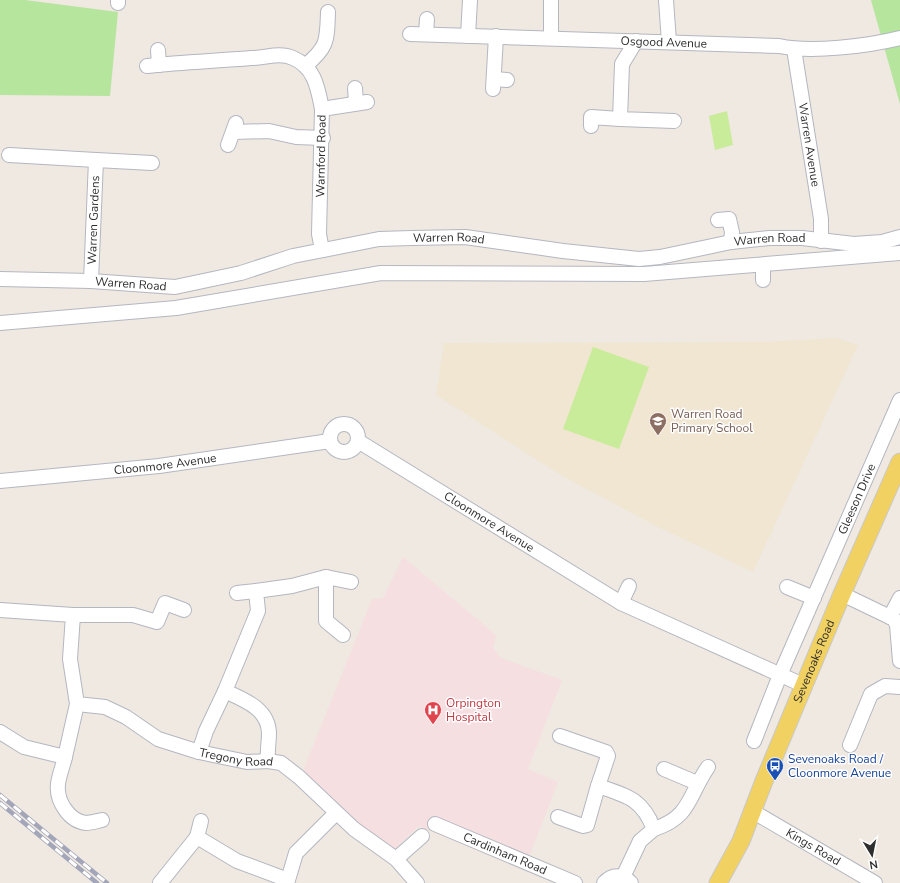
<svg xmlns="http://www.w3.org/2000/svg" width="900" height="883" viewBox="0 0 900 883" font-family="'Nunito Sans',sans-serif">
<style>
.education{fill:#f0e6d1}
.medical{fill:#f5dfe0}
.green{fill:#b6e59e}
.pitch{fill:#c9ec9a}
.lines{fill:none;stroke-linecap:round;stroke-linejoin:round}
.minor-casing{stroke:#b4b7c1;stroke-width:16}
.major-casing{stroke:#c9c9c9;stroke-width:19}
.minor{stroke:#fff;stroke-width:14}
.major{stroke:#f2d163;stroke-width:17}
.rail-casing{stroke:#a3a6b8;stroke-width:4.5}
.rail{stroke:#fff;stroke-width:3;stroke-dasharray:9;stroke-linecap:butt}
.labels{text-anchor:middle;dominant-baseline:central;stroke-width:3;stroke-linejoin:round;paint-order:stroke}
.street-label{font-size:12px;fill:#2e2e2e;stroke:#fff}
.education-label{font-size:12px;fill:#785e54;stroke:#fff;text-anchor:start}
.health-label{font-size:12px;fill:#be3a42;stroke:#fff;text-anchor:start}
.transit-label{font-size:12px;fill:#164399;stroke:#fff;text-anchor:start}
</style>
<rect width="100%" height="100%" fill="#efe9e1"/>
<path class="education" d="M836,338L858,345L753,572L658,527L564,477L436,395L444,343L763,342Z"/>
<path class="medical" d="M403,557L496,635L493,648L501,658L562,680L528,769L558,782L524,870L419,826L395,849L357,824L303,771L372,599L383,598Z"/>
<g class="green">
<path d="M0,0H25L118,12L110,96L0,95Z"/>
<path d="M871,0H900V104Z"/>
</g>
<g class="pitch">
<path d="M727,111L733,145L715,150L709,116Z"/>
<path d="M593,347L649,367L619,449L563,429Z"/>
</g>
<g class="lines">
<defs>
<g id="minor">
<path d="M551,0V38"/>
<path d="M666,0L669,42"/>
<path d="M118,3V0"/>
<path id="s1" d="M410,34L779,46C811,53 868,46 900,38"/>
<path d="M426,34L427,19"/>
<path d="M468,36L470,0"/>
<path d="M636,41L622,64L620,119L674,121"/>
<path id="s2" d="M794,49L821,219V241"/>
<path d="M158,50L159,65"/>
<path d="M147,66C182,62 216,61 251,58C266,58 279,52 293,58C315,67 318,89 322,109L319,234L322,250"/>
<path d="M305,66C328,47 327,41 328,12"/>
<path d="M494,79L507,80"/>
<path d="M355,88L356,102"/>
<path d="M493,89L496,36"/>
<path d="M322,109L367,102"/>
<path d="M591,126V117L620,119"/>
<path d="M234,132L269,131L296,137L323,138"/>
<path d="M228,145L236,123"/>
<path d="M9,155L96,160"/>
<path d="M718,220L729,219L732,232L731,242"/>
<path id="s3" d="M0,279L91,281L175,287L241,273L293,256L379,239L412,238L465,237L563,251L639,259L660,257L731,242L769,238H802L854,244L882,242L900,237"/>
<path d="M763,280V265"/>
<path id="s4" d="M91,281L96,160L152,163"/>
<path d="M0,323L176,308L381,273L644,274L900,253"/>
<circle cx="344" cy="438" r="14"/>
<path id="s5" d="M358,441L621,603L803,685"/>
<path id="s6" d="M0,481L159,466L330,441"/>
<path d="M326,577V621L343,635"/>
<path d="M787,587L814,598"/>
<path d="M237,593L256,591"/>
<path d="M842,594L894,619L897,625L900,661"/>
<path d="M621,603L629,586"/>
<path d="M0,610L73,615L70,659L77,704L65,757L24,747L0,732"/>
<path d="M73,615H133L157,622L165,603L184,610"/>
<path d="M890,617L900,598"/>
<path d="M225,691C244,700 268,708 269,733C269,742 267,751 268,761"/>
<path id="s7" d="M77,704L105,707L126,717L158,739L199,752L247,762L268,761L281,763L299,777L354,829L396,859L417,883"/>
<path d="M560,736L606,752L608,756L598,786C628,796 642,799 654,829L640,841L623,877"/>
<path id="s8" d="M754,741L780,675L900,400"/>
<path d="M850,745L871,694L885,686L900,687"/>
<path d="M199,752L206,731L225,691L258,611L256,591L292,586L326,577L351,582"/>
<path d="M65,757C63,766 59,775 58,784C56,801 69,821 86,823C91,823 97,821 102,820"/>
<path d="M664,769L697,783"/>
<path id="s9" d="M752,811L875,883"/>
<path d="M558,817L583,826L587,825L598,786"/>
<path id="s10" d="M435,824L575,883"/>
<path d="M654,829C691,817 688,796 708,767"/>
<path d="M197,837L201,821"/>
<path d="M396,859L422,836"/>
<path d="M160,883L197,837L237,861L288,880L296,853L336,813"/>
<path d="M604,883C612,874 623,874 631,883"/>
</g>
<g id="major">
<path id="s11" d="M718,883L741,841L764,781L842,594L900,462"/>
</g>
</defs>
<use href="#minor" class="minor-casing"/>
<use href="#major" class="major-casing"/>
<use href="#minor" class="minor"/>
<use href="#major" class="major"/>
<defs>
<g id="rail">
<path d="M0,795L107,883"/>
<path d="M0,803L97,883"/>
</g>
</defs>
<use href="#rail" class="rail-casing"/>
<use href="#rail" class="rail"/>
</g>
<defs>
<symbol id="school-pin" viewBox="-11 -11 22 30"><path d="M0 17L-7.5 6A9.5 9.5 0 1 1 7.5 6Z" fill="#8d6e63" stroke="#fff"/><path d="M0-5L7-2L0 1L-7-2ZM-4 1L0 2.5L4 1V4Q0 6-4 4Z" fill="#fff"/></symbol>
<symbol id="hospital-pin" viewBox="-11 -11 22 30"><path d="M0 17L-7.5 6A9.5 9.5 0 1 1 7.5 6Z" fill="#e0444e" stroke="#fff"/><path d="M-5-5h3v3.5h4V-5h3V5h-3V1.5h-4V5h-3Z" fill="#fff"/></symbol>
<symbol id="bus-pin" viewBox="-11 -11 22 30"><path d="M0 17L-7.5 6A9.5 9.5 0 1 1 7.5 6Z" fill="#1a4fb4" stroke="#fff"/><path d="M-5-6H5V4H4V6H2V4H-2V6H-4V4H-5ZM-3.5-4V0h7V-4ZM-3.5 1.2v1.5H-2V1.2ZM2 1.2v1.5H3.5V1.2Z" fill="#fff"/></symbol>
</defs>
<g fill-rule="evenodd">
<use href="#school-pin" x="648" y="411" width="20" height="27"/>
<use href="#hospital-pin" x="423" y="700" width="20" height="27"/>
<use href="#bus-pin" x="765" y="756" width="20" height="27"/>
</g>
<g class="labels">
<g class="street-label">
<text stroke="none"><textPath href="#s1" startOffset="254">Osgood Avenue</textPath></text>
<text stroke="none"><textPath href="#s2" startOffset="97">Warren Avenue</textPath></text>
<text transform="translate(321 156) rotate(-89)">Warnford Road</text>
<text stroke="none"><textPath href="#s4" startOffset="61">Warren Gardens</textPath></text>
<text stroke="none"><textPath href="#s3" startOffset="455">Warren Road</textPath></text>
<text stroke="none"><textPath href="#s3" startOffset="779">Warren Road</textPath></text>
<text stroke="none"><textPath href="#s3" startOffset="131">Warren Road</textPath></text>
<text stroke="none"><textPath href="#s6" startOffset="166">Cloonmore Avenue</textPath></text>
<text stroke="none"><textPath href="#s8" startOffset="263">Gleeson Drive</textPath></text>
<text stroke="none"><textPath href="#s5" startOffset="154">Cloonmore Avenue</textPath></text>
<text stroke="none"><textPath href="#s11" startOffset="242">Sevenoaks Road</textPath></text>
<text stroke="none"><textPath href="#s7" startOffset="171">Tregony Road</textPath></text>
<text stroke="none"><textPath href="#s9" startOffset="71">Kings Road</textPath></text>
<text stroke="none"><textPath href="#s10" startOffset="76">Cardinham Road</textPath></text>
</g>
<g class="education-label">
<text x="671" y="414">Warren Road<tspan x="671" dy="14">Primary School</tspan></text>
</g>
<g class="health-label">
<text x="446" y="703">Orpington<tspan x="446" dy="14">Hospital</tspan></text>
</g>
<g class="transit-label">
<text x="788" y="759">Sevenoaks Road /<tspan x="788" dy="14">Cloonmore Avenue</tspan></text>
</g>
</g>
<g transform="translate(872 855) rotate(170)" stroke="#ffffff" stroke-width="3" paint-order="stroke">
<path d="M0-3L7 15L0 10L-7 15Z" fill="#2e2e2e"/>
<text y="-6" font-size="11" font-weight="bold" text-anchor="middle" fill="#2e2e2e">N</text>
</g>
</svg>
